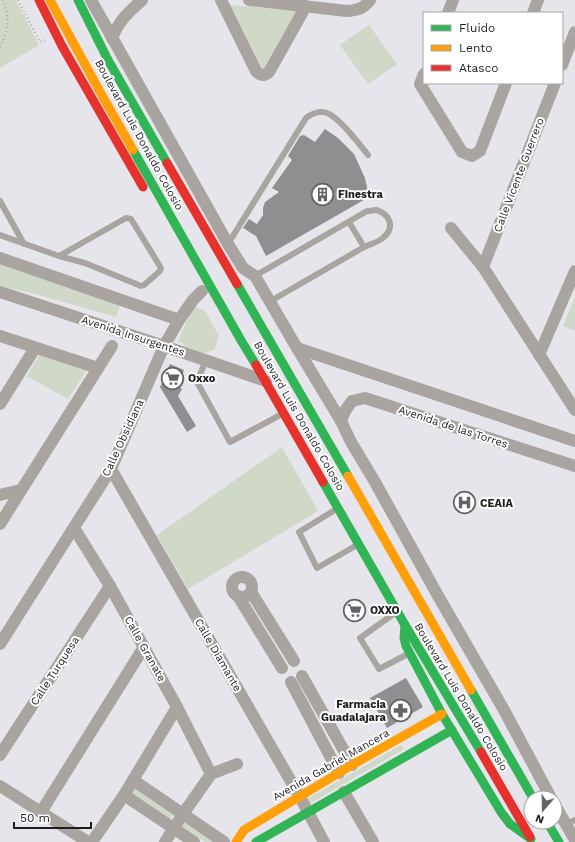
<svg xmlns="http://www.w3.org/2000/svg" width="575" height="842" viewBox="0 0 575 842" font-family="'Work Sans',sans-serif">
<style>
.green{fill:#d0d9c7}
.building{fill:#8f8e91}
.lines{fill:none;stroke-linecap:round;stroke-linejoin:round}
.path{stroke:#a9a6a5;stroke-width:2;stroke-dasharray:1 3;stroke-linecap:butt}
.lane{stroke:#aaa4a1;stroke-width:6}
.street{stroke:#aaa4a1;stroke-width:12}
.fast{stroke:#30b455;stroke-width:9}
.slow{stroke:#ff9f0a;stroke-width:9}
.jam{stroke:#e5322d;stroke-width:9}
.labels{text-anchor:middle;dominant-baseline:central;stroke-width:4;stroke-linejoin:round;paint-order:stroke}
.street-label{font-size:11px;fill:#1d1d20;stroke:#fff}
.poi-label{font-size:11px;font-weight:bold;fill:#1d1d20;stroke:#fff;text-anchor:start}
</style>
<rect width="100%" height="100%" fill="#e5e5eb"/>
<g class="green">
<path d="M0,0H16L39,45L0,68Z"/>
<path d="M230,5L297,11L263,70Z"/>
<path d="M369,25L397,64L368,84L340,45Z"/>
<path d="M0,263L121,303L116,317L32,293L8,288L0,286Z"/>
<path d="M575,297V331L563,326Z"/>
<path d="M193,306L205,311L219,336L214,350L203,353L184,346L183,343L178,341Z"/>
<path d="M39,355L87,370L68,399L27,376Z"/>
<path d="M282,447L318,511L188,589L157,535Z"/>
<path d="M401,745L404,749L309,804L307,799Z"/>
<path d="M134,788L174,814L170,819L131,793Z"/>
<path d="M186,822L217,842H205L182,827Z"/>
</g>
<g class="building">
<path d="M325,129L338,138L354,154L365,178L369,197L266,256L256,236L243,228L249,219L257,224L263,215V208L265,202L279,192L272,188L292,160L288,156L300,136L304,135L315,142Z"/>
<path d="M170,364L184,370L178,386L182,389L178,396L196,426L187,432L160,387Z"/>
<path d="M406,678L423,707L387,728L370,698Z"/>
</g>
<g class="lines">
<g class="path">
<path d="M18,0L40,42L45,40"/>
<path d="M0,47C8,33 10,15 3,0"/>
</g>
<g class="lane">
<path d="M0,201L24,244"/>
<path d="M349,222L364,247"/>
<path d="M0,235L59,256L85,263L141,286L144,285L160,271L161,268L131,219L126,218L59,256"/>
<path d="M228,244L306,118C326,103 337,119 350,133C356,140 362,147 368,155"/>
<path d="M255,276L367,211C370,211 374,210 376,210C390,214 395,227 384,237C379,242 371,244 364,247L269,302"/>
<path d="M206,360L197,382L230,442L282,414"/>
<path d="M335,510L299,532L317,568L357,545"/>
<path d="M395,613L360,638L379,669L406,655"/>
<path d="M566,824L575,820"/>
</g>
<g class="street">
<path d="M91,0L228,244L243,268L255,276L297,348L341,421L351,442L375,482L437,594L504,710L551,798"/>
<path d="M221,0L256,71C260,76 264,76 269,72L306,6"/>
<path d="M249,0L347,11C358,10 363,9 370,0"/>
<path d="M448,13L453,0"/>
<path d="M533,13L538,0"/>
<path d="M112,38C120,19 128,13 142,0"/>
<path d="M562,65L575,32"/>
<path d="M424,74L420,84L462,152L472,156L480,151L506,83"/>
<path d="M451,228L483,267L575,410"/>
<path d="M0,258L179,320"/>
<path d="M483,267L555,83"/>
<path d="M0,292L164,346L266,381"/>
<path d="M0,336L98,368"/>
<path d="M297,348L575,441"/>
<path d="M539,355L575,271"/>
<path d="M0,404L35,348"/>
<path d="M341,421L345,411L352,401L365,398L575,466"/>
<path d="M111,469L300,797L324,842"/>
<path d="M0,495L21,490"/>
<path d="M0,524L112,346"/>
<path d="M74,528L110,586L177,707L211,774"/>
<circle cx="242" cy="587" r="10"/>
<path d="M251,592L294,661"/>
<path d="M238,596L282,668"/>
<path d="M0,644L111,469L164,346L179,320L193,300L202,291"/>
<path d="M302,676L352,765"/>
<path d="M291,682L339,773"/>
<path d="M0,755L110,586"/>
<path d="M133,780L224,842"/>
<path d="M0,786L88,842"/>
<path d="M344,792L373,842"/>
<path d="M124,795L194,842"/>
<path d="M555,805L575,840"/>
<path d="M41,812L144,647"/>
<path d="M92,842L124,795L177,707"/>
<path d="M165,842L183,814L211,774L237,764"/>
</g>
<g class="fast">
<path d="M78,0L108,60L167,163"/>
<path d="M133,150L242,342L256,365"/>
<path d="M237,284L348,476"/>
<path d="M323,482L405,625L481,752"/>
<path d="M405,625L404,638L406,646L442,714L501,812L510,824L531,839"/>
<path d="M471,690L533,798"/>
<path d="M547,822L559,842"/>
<path d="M256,842L452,730"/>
</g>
<g class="slow">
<path d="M50,0L99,90L133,150"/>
<path d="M348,476L471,690"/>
<path d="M236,842L244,830L352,765L442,714"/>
</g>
<g class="jam">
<path d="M39,0L62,46L143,187"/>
<path d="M167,163L237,284"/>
<path d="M256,365L323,482"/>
<path d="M481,752L530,837"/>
</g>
</g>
<defs>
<symbol id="building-ring" viewBox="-11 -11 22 22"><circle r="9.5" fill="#fff" stroke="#636367" stroke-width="1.5"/><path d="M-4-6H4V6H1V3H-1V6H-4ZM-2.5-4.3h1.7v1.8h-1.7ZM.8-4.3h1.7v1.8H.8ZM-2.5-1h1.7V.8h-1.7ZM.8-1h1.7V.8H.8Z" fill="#636367"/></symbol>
<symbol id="supermarket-ring" viewBox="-11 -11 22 22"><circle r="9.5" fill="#fff" stroke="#636367" stroke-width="1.5"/><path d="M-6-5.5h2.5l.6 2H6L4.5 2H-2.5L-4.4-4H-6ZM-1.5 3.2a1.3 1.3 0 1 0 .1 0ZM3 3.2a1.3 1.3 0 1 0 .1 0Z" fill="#636367"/></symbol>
<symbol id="hospital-ring" viewBox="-11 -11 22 22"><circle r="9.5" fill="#fff" stroke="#636367" stroke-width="1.5"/><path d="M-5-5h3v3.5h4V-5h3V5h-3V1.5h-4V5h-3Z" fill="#636367"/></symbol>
<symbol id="pharmacy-ring" viewBox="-11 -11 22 22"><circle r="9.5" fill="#fff" stroke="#636367" stroke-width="1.5"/><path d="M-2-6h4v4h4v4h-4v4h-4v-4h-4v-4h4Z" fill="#636367"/></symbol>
</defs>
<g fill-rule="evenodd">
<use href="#building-ring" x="310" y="182" width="25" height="25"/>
<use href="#supermarket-ring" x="160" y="366" width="25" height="25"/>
<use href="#hospital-ring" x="452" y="490" width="25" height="25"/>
<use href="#supermarket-ring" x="342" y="598" width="25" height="25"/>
<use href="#pharmacy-ring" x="388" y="698" width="25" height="25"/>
</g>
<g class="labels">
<g class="street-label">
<text transform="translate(139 135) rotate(61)">Boulevard Luis Donaldo Colosio</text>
<text transform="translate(519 175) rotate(-69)">Calle Vicente Guerrero</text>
<text transform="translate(133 336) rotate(18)">Avenida Insurgentes</text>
<text transform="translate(299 416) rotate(60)">Boulevard Luis Donaldo Colosio</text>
<text transform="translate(453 427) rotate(18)">Avenida de las Torres</text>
<text transform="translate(123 438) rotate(-65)">Calle Obsidiana</text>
<text transform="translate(145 649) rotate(61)">Calle Granate</text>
<text transform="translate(218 655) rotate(60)">Calle Diamante</text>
<text transform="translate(55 671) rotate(-57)">Calle Turquesa</text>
<text transform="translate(461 697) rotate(59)">Boulevard Luis Donaldo Colosio</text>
<text transform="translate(331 765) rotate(-30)">Avenida Gabriel Mancera</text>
</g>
<g class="poi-label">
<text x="338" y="194">Finestra</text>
<text x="188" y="378">Oxxo</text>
<text x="480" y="503">CEAIA</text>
<text x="370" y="610">OXXO</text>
<text x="386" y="704" text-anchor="end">Farmacia<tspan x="386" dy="13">Guadalajara</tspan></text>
</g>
</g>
<rect x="423" y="12" width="140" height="72" fill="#ffffff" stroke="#a5a5a6"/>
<rect x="431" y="25" width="20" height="6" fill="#30b455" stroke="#a5a5a6"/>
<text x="459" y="32" font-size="12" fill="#1d1d20">Fluido</text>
<rect x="431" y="45" width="20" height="6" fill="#ff9f0a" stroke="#a5a5a6"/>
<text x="459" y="52" font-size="12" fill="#1d1d20">Lento</text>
<rect x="431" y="65" width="20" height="6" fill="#e5322d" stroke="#a5a5a6"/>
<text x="459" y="72" font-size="12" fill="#1d1d20">Atasco</text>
<g transform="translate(543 810) rotate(200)"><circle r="19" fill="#ffffff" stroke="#a5a5a6"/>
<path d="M0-3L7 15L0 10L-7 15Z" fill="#636367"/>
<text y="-6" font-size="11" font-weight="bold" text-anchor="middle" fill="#1d1d20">N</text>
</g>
<path d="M14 822v6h77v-6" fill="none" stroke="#1d1d20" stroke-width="2"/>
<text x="20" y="822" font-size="12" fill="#1d1d20" stroke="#ffffff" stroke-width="3" paint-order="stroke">50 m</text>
</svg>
